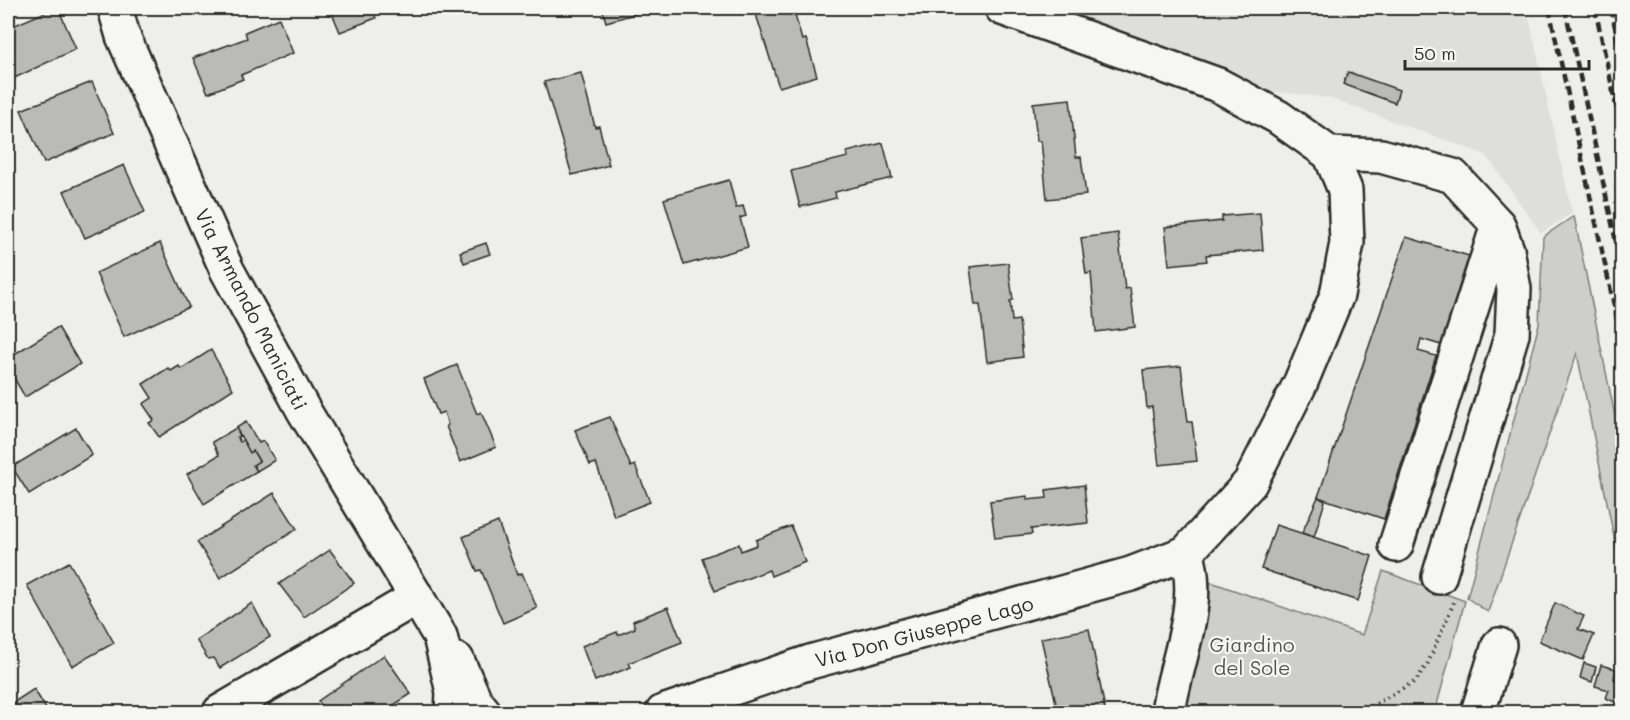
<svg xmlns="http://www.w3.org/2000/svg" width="1630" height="720" viewBox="0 0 1630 720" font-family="Mali,sans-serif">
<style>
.built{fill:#dededb}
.green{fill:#cececa;stroke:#7c7c7a;stroke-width:1.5}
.building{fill:#babab7;stroke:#2b2b2b;stroke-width:1.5}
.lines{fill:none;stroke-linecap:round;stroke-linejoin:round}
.minor-casing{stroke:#2b2b2b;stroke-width:38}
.path{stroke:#2b2b2b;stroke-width:4;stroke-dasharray:1.5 4.5;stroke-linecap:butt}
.minor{stroke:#f6f6f2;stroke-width:33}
.rail{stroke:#2b2b2b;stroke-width:4.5;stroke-dasharray:9 4.5;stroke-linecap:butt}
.labels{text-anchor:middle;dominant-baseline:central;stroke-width:4.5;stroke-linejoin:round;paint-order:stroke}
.street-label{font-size:20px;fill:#2b2b2b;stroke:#f6f6f2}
.park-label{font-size:20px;fill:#545453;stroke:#f6f6f2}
</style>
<rect width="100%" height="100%" fill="#eeeeea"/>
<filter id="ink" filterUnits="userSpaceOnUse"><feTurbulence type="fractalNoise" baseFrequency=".0167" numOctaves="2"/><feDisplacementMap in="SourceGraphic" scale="12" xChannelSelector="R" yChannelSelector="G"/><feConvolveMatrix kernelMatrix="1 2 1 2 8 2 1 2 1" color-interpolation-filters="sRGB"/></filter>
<g filter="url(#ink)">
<path class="built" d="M1008,8H1527L1572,213L1541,233L1486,155L1329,98L1227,86Z"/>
<g class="green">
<path d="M1574,216L1622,450V577L1577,353L1488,612L1467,598L1539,324L1543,237Z"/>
<path d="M1383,571L1465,601L1435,712H1181L1184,691L1211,582L1362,635Z"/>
</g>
<g class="building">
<path d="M55,8H58L76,49L8,81V28Z"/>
<path d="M330,8H388L374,13L376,18L340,32Z"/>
<path d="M602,8H656L606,22Z"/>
<path d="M754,8H793L802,40L806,39L817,76L779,87Z"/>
<path d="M279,18L293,53L241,75L243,79L208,93L193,58L247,38L245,32Z"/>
<path d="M1348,72L1399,90L1395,103L1343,84Z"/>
<path d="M581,73L595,127L599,126L609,165L572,175L544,82Z"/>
<path d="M92,82L114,133L44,163L21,110Z"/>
<path d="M1070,99L1076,157H1081L1086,195L1047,199L1041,141H1037L1033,103Z"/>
<path d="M883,143L892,178L835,192L836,198L800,207L791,171L848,157L847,152Z"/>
<path d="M124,165L145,212L85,238L64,191Z"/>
<path d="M729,180L736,208L743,206L746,216L740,218L748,247L684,265L664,199Z"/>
<path d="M1260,213L1263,250L1206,255L1207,261L1169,265L1165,227L1222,221V216Z"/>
<path d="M1118,233L1125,289L1130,288L1135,327L1096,332L1091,273L1086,274L1081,238Z"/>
<path d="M1406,237L1469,256L1441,345L1421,339L1418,351L1436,356L1384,519L1318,497Z"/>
<path d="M160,243L189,307L124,337L96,273Z"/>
<path d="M486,243L490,254L464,263L460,252Z"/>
<path d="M1008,263L1013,300L1010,301L1012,321L1019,320L1023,357L987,362L980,305H975L970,267Z"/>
<path d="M58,327L80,364L25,397L8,368V358Z"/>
<path d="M211,350L233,389L159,437L149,423L154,420L143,404L152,398L143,384L168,368L171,371L179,366L181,369Z"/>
<path d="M457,365L477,414L481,412L496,447L460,462L446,426L448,425L444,412L438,414L424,379Z"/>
<path d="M1181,366L1188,422H1192L1197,461L1159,465L1152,407L1147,408L1143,370Z"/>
<path d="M610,417L631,467L635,465L650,502L614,516L596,463L590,465L575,430Z"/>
<path d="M246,422L259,443L263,441L275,460L257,471L253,465L259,461L253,451L250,453L236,428Z"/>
<path d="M76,428L92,455L29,494L12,467Z"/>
<path d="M236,428L240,436L237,437L240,442L243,440L250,453L253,451L259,461L253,465L257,471L204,504L187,474L219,455L212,442Z"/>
<path d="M1084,485L1088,523L1031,529L1032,534L995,538L990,501L1027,496V500L1047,498L1046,490Z"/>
<path d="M274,493L297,529L220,578L197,542Z"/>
<path d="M1318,497L1325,501L1314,537L1302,533Z"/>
<path d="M498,522L517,575L522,573L537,608L503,623L481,570L477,571L463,537Z"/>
<path d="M1276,525L1372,556L1358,601L1261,569Z"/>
<path d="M791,526L805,562L771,576L769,570L715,591L702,558L739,544L741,551L757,545L756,540Z"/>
<path d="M330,550L354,583L304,617L279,584Z"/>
<path d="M69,562L114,643L72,666L27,585Z"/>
<path d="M252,603L270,637L220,668L213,658L208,659L196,640Z"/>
<path d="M1555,603L1584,616L1578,629L1594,635L1583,660L1539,641Z"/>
<path d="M668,607L682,642L629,663L631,667L595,681L582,646L617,632L618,635L635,628L633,621Z"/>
<path d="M1089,629L1105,709L1090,712H1058L1041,638Z"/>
<path d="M384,655L411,694L383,712H326L318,701Z"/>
<path d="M1584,663L1596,667L1592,682L1580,678Z"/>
<path d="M1601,665L1616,669L1614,679L1622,682L1619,704L1606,698L1609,690L1595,686Z"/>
<path d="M34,689L48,712H8V706Z"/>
</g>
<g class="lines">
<defs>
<g id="minor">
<path d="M115,8L123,36L227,270L304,411L440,636L453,692L452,712"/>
<path d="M1330,154L1381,156L1453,176L1498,225L1507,250L1514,289L1512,334L1439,577"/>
<path d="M1396,545L1498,225"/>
<path d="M457,660L475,701L484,712"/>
<path d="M220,712L417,597"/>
<path d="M663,712L810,662L1131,574L1186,553L1250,483L1300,384L1337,295L1347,243L1345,190L1330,154L1278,117L1218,85L1002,8"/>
<path d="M1168,712C1175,663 1204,601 1186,553"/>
<path d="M1478,712L1499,645"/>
</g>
</defs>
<use href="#minor" class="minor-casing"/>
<path class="path" d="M1368,712L1372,706L1416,681L1428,663L1454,602"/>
<use href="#minor" class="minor"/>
<g class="rail">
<path d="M1549,8L1622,342"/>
<path d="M1565,8L1622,269"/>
<path d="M1595,8L1622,133"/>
<path d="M1611,8L1622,61"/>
</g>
</g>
</g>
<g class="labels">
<g class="street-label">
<text transform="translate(252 309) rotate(63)">Via Armando Maniciati</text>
<text transform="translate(924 631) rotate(-15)">Via Don Giuseppe Lago</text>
</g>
<g class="park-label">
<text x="1252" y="644">Giardino<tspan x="1252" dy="23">del Sole</tspan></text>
</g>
</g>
<rect width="1630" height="720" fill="none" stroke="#f6f6f2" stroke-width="30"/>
<rect x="15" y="15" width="1600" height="690" fill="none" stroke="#2b2b2b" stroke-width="2" filter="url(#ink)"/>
<path d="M1405 60v9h184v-9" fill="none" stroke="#2b2b2b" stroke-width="3"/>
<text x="1414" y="60" font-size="18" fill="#2b2b2b" stroke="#f6f6f2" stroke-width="4.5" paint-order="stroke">50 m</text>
</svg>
